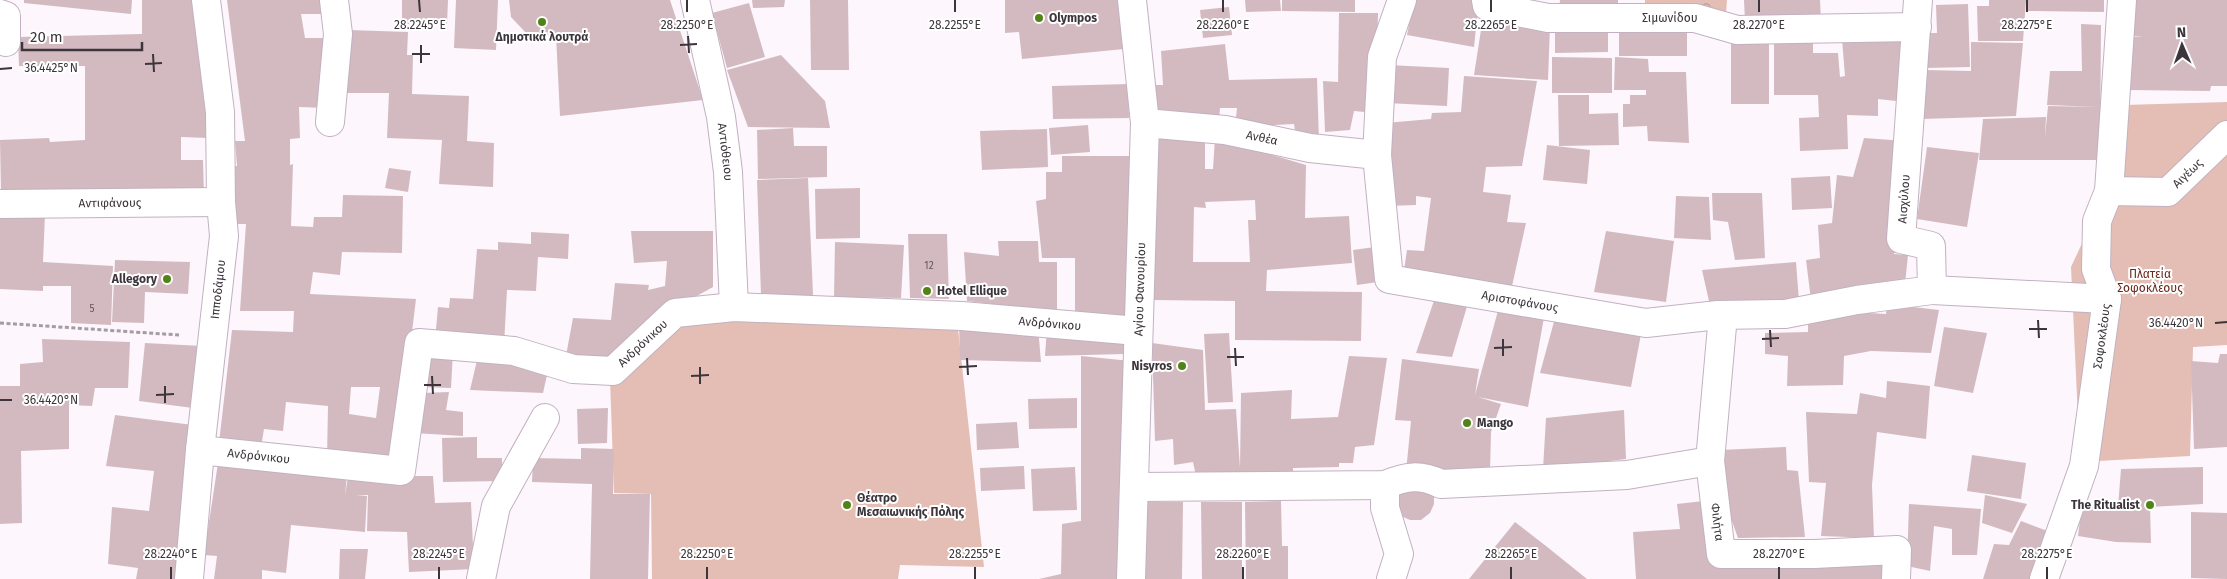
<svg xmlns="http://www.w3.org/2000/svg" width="2227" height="579" viewBox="0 0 2227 579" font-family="'Fira Sans',sans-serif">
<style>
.forest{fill:url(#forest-crowns)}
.green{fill:#e4beb5}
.building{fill:#d3bac0;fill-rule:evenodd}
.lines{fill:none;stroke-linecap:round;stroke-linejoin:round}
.minor-casing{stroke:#c2b1c1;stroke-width:30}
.path{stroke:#a39ca3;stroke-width:3;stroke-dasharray:4 2.5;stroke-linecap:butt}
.minor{stroke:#fff;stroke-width:28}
.ticks{fill:none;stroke:#3c363c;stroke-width:2}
.poi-dot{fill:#518317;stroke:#fff;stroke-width:2}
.labels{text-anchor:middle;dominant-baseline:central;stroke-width:4;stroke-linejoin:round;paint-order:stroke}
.number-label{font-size:10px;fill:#62575d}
.poi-label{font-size:12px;font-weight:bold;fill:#3c363c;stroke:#fff;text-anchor:start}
.street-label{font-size:12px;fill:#3c363c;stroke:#fff}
.park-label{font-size:12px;fill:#692a1d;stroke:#fff}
.ticks-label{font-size:12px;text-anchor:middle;fill:#3c363c;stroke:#fff;stroke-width:4;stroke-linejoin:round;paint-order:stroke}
</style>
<defs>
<pattern id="forest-crowns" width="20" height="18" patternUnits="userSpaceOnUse" patternTransform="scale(1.25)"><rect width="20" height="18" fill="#e4beb5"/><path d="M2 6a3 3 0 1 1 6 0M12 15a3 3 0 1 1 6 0" fill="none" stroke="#ba9b94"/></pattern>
</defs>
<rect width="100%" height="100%" fill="#fdf6fd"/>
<path class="forest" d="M1645,0H1727L1726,14L1645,7Z"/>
<g class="green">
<path d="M2227,102V345L2193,347L2190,456L2080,462L2071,267L2120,162L2124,105Z"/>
<path d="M746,317L957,320L984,567L900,565L898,579H652L651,494L614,493L610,379L675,322Z"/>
</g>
<g class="building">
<path d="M24,0H132L131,14L24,3Z"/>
<path d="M142,0H193L208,138L181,137V160H203L204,195L1,191L0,140L49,138L50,142L85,140V66H19L18,37L142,34Z"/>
<path d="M227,0H327L328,14H301L305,38H329L326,108L299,107L300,138L290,139V165L293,164L291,226L313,227L314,217H342L343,195L403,196L402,253L342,252L340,275L313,272L310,294L416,299L396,463L327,458L328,406L286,402L283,431L264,429L261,447L219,443L232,330L293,332L294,311H240L246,224H230L227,167L237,166L235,141H245ZM351,387H380L376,418L349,414Z"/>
<path d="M402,0H448L447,24H402Z"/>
<path d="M456,0H498L496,50L454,48Z"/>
<path d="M509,0H670L703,100L560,116L556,35L527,34L511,17Z"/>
<path d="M752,0H785L784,7L753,8Z"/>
<path d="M810,0H848L849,70H811Z"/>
<path d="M1005,0H1119L1124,49L1022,59L1019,32L1005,33Z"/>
<path d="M1245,0H1280L1281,11L1246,12Z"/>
<path d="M1282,0H1355V12L1282,11Z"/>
<path d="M1414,0H1479L1474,47L1407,35Z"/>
<path d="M1560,0H1618V9L1559,10Z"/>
<path d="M1744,0H1820L1821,21L1745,22Z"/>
<path d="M1989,0H2026L2023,41H1978L1977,6H1989Z"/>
<path d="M2028,0H2104V12L2028,11Z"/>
<path d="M2131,0H2227V86H2211L2210,91L2128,90L2129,37H2143L2131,36Z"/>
<path d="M749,3L765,57L727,68L712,13Z"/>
<path d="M1968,4L1970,67L1925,68L1924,33H1937L1936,5Z"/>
<path d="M1229,7L1232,35L1203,38L1200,10Z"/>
<path d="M1339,13H1378L1376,113L1354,111L1350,130L1325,132L1323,81L1338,82Z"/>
<path d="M1483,17L1550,26L1548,80L1474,75Z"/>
<path d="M1687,24V56H1619V25Z"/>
<path d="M2081,24L2101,25L2100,160H1979L1983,119L2046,117L2045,137L2048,106L2098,107L2047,105L2050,71H2082Z"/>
<path d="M1608,26V52L1555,53V28Z"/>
<path d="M349,30L408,32L407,55H413L412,94L469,96L467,141L494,143L493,187L439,184L442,140L387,138L389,93H340Z"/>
<path d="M1813,35V53H1838L1840,77L1845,76L1842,39L1911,35L1905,102L1878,99V116L1847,115L1848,149L1800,151L1799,118L1819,117L1818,95H1774V36Z"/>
<path d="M1769,36V104H1731V37Z"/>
<path d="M1971,42L2023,43L2016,116L1922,119L1925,70L1971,71Z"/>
<path d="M1225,44L1229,80L1317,78L1319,141L1296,138L1294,124L1235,127L1237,108H1220L1219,122L1151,115L1149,85H1163L1161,51Z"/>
<path d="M781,55L825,101L830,128L748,127L727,70Z"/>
<path d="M1552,57L1612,58V93H1552Z"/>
<path d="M1615,57L1648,59L1649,72H1686L1689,143L1648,141L1647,126L1623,127V104H1630V95H1646V90H1614Z"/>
<path d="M1388,65L1449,68L1447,106L1386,103Z"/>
<path d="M1464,76L1537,81L1522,166L1486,167L1483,192L1511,195L1507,222L1526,223L1510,295L1403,277L1407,250L1424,251L1431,198L1416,196V205L1387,206L1386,123L1431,119L1432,113L1461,112Z"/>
<path d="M1128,84L1129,118L1053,119L1052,86Z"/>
<path d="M1558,95H1589V114L1618,113L1619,145L1559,146Z"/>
<path d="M1088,125L1090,152L1051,155L1049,128Z"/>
<path d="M793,128L794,146H827V177L758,179L757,130Z"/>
<path d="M1047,129L1048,167L982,170L980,131Z"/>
<path d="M1152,133L1205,135V169H1213L1215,138L1306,165L1305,218L1349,216L1352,263L1267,270L1266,291L1362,292L1361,341L1235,340V301L1151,300ZM1255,200L1256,220H1248L1250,262H1193L1194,207L1206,208L1205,202Z"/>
<path d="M1864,138L1905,141L1894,254L1908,255L1905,284L1811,300L1806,260L1820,258L1818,225L1832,223L1837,175L1853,177Z"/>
<path d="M1547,145L1590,150L1587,184L1543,180Z"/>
<path d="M1927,147L1979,153L1967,227L1917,219Z"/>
<path d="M1062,156H1129L1130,326L1075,315V258H1042L1036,201L1046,199V172H1062Z"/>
<path d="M389,168L411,171L408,192L385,188Z"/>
<path d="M1830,176L1832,208L1792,210L1791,178Z"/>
<path d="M808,178L813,295H761L757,180Z"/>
<path d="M860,188V238L816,239L815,189Z"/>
<path d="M1712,193H1762L1765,258L1735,260L1728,222L1713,220Z"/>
<path d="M1676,196L1709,197L1711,240L1674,238Z"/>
<path d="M0,212L45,214L43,262L113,266L111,325L71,323V286H43V291L0,289Z"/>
<path d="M631,231H713V287L646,324L606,364L565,361L573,318L611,320L615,283L649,285L648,290L665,286L667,261L634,263Z"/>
<path d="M1606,231L1674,241L1666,302L1594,292Z"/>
<path d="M531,232L569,234L568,259L538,257L536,291L507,290L504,345L435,340L438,307L449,308L450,298L473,299L477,249L498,250V242L531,244Z"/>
<path d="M908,234H947L949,299L910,298Z"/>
<path d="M998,241H1038L1039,262H1057V312L967,301L964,252L999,256Z"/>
<path d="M835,242L904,245L901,298L834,297Z"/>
<path d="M1382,246L1385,281L1357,285L1353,250Z"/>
<path d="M115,260L190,262L188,294L145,292L144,323L112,322Z"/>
<path d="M1796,262L1799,301L1711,310L1702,270Z"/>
<path d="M1438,289L1471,293L1452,357L1416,353Z"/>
<path d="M1887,304L1939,310L1931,353L1871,351L1844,356L1843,385L1787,386L1788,356L1765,354V333L1808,332V318L1834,320L1835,311L1886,314Z"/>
<path d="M1499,307L1545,312L1528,407L1478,397L1501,404L1491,432L1490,472H1406L1411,421L1395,420L1402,359L1479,369L1475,395Z"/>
<path d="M1555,318L1641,334L1631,387L1540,373Z"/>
<path d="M959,324L1038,327L1041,362L960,360Z"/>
<path d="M1944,327L1987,333L1973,393L1934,386Z"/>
<path d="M1047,328L1126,332L1125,354L1045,356Z"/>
<path d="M1229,333L1233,402L1208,403L1204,334Z"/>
<path d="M42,339L130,342L128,388H95L92,406L69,405V449L21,451L22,523L0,524V386H20V364L43,362Z"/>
<path d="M145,343L202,346L193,408L139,401Z"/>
<path d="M1152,343L1203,350L1205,410L1236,409L1240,468L1241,393L1292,390L1291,419L1338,417L1349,356L1387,358L1374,445L1355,447L1353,463H1339V467L1293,468V475L1196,476L1193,462L1174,465L1173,439L1155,441Z"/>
<path d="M424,350L453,351L451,388L422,387Z"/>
<path d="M479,352L549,366L543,393L470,390Z"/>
<path d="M2220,354H2227V447L2194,449L2191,361L2218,363Z"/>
<path d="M1081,356L1131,361L1123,579H1039L1061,574L1062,524L1081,521Z"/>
<path d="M1887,381L1930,386L1926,439L1877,432L1872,485L1874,538L1821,536L1826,483L1809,482L1806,412L1857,414L1860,393L1886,398Z"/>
<path d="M449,392L446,410L463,412V436L414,433L422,393Z"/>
<path d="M1077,398V428L1029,429L1028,399Z"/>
<path d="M608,408L607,443L578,444L577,409Z"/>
<path d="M1624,410L1626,459L1543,469L1546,418Z"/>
<path d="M115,415L193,425L183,579H136L138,568L108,564L112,507L149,511L154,471L106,466Z"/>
<path d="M1017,422L1019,448L977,450L976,424Z"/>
<path d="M477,437V458H502V481L443,482L442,438Z"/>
<path d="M1786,447L1787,470L1798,471L1805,537L1738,538L1723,496L1720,450Z"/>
<path d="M581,448L614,449L613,494H650L648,579H590L592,484L532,482L533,458L581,459Z"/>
<path d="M1972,455L2026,463L2021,499L1967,491Z"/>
<path d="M218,463L347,474L345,496L348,476H433L435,503L471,502L474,569L409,572L407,532L367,531L368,495H356L367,496L365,532L291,525L286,573L262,570V579H214L217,556L204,555Z"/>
<path d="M1024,466L1025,489L981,491L980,468Z"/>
<path d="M1075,467L1077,510L1033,511L1031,469Z"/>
<path d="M2203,467V504L2150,507L2151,543L2116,542L2078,536L2082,503L2118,507L2121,469Z"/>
<path d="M1399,487L1434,493V504L1430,513L1421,520H1410L1401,516L1395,507Z"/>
<path d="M1985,495L2027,504L2012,533L1982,523Z"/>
<path d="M1712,500L1718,562L1883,560V579H1636L1633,532L1680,529L1677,504Z"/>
<path d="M1281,501L1282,546H1288V579H1246L1245,502Z"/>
<path d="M1140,502H1183L1182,579H1141Z"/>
<path d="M1201,502H1242V579H1202Z"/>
<path d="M1909,504L1981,509L1977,555H1952V529L1934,526L1930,571L1907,566Z"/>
<path d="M2191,512L2227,513V579L2191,578Z"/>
<path d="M2021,521L2053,533L2037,579H1983L1994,544L2009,545Z"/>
<path d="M1515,522L1546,546L1587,579H1469Z"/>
<path d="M340,549H368L365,579H339Z"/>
</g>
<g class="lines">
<defs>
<g id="minor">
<path id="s1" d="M695,0L721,117L728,172L734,307"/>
<path id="s2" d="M1402,0L1382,57L1377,155L1389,279L1646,323L1718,315L1785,314L1857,300L1932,290"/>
<path id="s3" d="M1486,0L1487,6L1548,18H1695L1737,30L1917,27"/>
<path d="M1918,0L1901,239L1931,246L1932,290L2107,299"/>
<path d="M0,14L6,16V42"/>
<path d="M330,122L338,34L334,0"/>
<path id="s4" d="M1145,123L1225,130L1310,148L1377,155"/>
<path id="s5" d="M2109,191L2168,192L2227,135"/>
<path id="s6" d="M0,204L221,202"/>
<path id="s7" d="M1723,315L1710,461L1721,554H1814L1897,550L1896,579"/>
<path id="s8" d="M200,450L401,471L419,343L514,351L573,369L613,371L675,313L734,307L962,316L1138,331"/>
<path d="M1385,485V508L1399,554L1391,579"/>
<path d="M1135,487L1385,485C1406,476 1420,474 1441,484L1627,475L1710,461"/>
<path id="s9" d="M189,579L200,450L224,236L221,202L220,112L206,0"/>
<path d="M481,579L496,506L545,418"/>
<path id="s10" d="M1131,579L1145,123L1132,0"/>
<path id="s11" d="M2044,579L2084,466L2107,299L2096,269L2097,221L2109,191L2122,0"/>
</g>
</defs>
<use href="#minor" class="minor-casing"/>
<path class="path" d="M0,323L179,335"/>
<use href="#minor" class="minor"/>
</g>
<path class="ticks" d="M419,0L420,12M687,0V12M955,0V12M1223,0V12M1491,0V12M1759,0V12M2027,0V12M688,36L689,53M421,45V63M680,45L697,44M153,54L154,72M412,54H430M145,64L162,63M0,69L12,68M2038,320L2039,338M2215,323L2227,322M2029,329H2047M1770,330L1771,347M1503,339V356M1762,339L1779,338M1235,348L1236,366M1494,348L1512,347M1227,357H1244M967,358L968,375M700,367V384M959,367L977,366M432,376L433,394M691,376L709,375M424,385H441M165,386V403M156,395L174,394M0,400H12M171,567V579M439,567V579M707,567V579M975,567V579M1243,567V579M1511,567V579M1779,567V579M2047,567V579"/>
<g class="poi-dot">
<circle cx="1039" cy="18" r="5"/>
<circle cx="542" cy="22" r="5"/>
<circle cx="167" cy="279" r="5"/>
<circle cx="927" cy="291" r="5"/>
<circle cx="1182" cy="366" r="5"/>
<circle cx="1467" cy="423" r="5"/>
<circle cx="847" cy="505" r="5"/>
<circle cx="2150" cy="505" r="5"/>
</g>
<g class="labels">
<g class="number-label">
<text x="929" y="266">12</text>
<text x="92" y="309">5</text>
</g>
<g class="poi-label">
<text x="1049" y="18">Olympos</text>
<text x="542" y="37" text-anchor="middle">Δημοτικά λουτρά</text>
<text x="157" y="279" text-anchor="end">Allegory</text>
<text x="937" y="291">Hotel Ellique</text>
<text x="1172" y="366" text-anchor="end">Nisyros</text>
<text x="1477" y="423">Mango</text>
<text x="857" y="498">Θέατρο<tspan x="857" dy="14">Μεσαιωνικής Πόλης</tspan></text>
<text x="2140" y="505" text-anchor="end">The Ritualist</text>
</g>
<g class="street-label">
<text stroke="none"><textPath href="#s3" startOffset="190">Σιμωνίδου</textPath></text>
<text stroke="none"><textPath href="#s4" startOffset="118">Ανθέα</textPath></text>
<text stroke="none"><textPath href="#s1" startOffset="155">Αντιόθειου</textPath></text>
<text stroke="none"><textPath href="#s5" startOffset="86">Αιγέως</textPath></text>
<text transform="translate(1904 199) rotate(-86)">Αισχύλου</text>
<text stroke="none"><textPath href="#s6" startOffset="110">Αντιφάνους</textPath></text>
<text stroke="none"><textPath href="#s9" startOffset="291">Ιπποδάμου</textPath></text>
<text stroke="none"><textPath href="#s10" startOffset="290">Αγίου Φανουρίου</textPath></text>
<text stroke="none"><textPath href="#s2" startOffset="416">Αριστοφάνους</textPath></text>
<text stroke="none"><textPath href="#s8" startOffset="989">Ανδρόνικου</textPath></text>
<text stroke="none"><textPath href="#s11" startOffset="251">Σοφοκλέους</textPath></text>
<text stroke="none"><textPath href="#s8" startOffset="569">Ανδρόνικου</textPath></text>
<text stroke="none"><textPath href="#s8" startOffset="59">Ανδρόνικου</textPath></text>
<text stroke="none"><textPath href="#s7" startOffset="208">Φιλήτα</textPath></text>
</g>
<g class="park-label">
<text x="2150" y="274">Πλατεία<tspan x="2150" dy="14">Σοφοκλέους</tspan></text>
</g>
</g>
<g class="ticks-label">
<text x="420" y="29">28.2245°E</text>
<text x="687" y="29">28.2250°E</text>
<text x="955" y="29">28.2255°E</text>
<text x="1223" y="29">28.2260°E</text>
<text x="1491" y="29">28.2265°E</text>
<text x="1759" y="29">28.2270°E</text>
<text x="2027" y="29">28.2275°E</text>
<text x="51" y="72">36.4425°N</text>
<text x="2176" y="327">36.4420°N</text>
<text x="51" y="404">36.4420°N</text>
<text x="171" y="558">28.2240°E</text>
<text x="439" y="558">28.2245°E</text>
<text x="707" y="558">28.2250°E</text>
<text x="975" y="558">28.2255°E</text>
<text x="1243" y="558">28.2260°E</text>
<text x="1511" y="558">28.2265°E</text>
<text x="1779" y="558">28.2270°E</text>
<text x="2047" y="558">28.2275°E</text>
</g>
<g transform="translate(2182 45) rotate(358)" stroke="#ffffff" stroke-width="4" paint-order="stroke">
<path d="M0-4L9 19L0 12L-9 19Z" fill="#3c363c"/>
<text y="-8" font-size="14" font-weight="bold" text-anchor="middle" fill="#3c363c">N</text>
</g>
<path d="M22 42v8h120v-8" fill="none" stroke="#3c363c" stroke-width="2.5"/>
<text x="30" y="42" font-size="15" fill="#3c363c" stroke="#ffffff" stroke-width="4" paint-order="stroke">20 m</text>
</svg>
